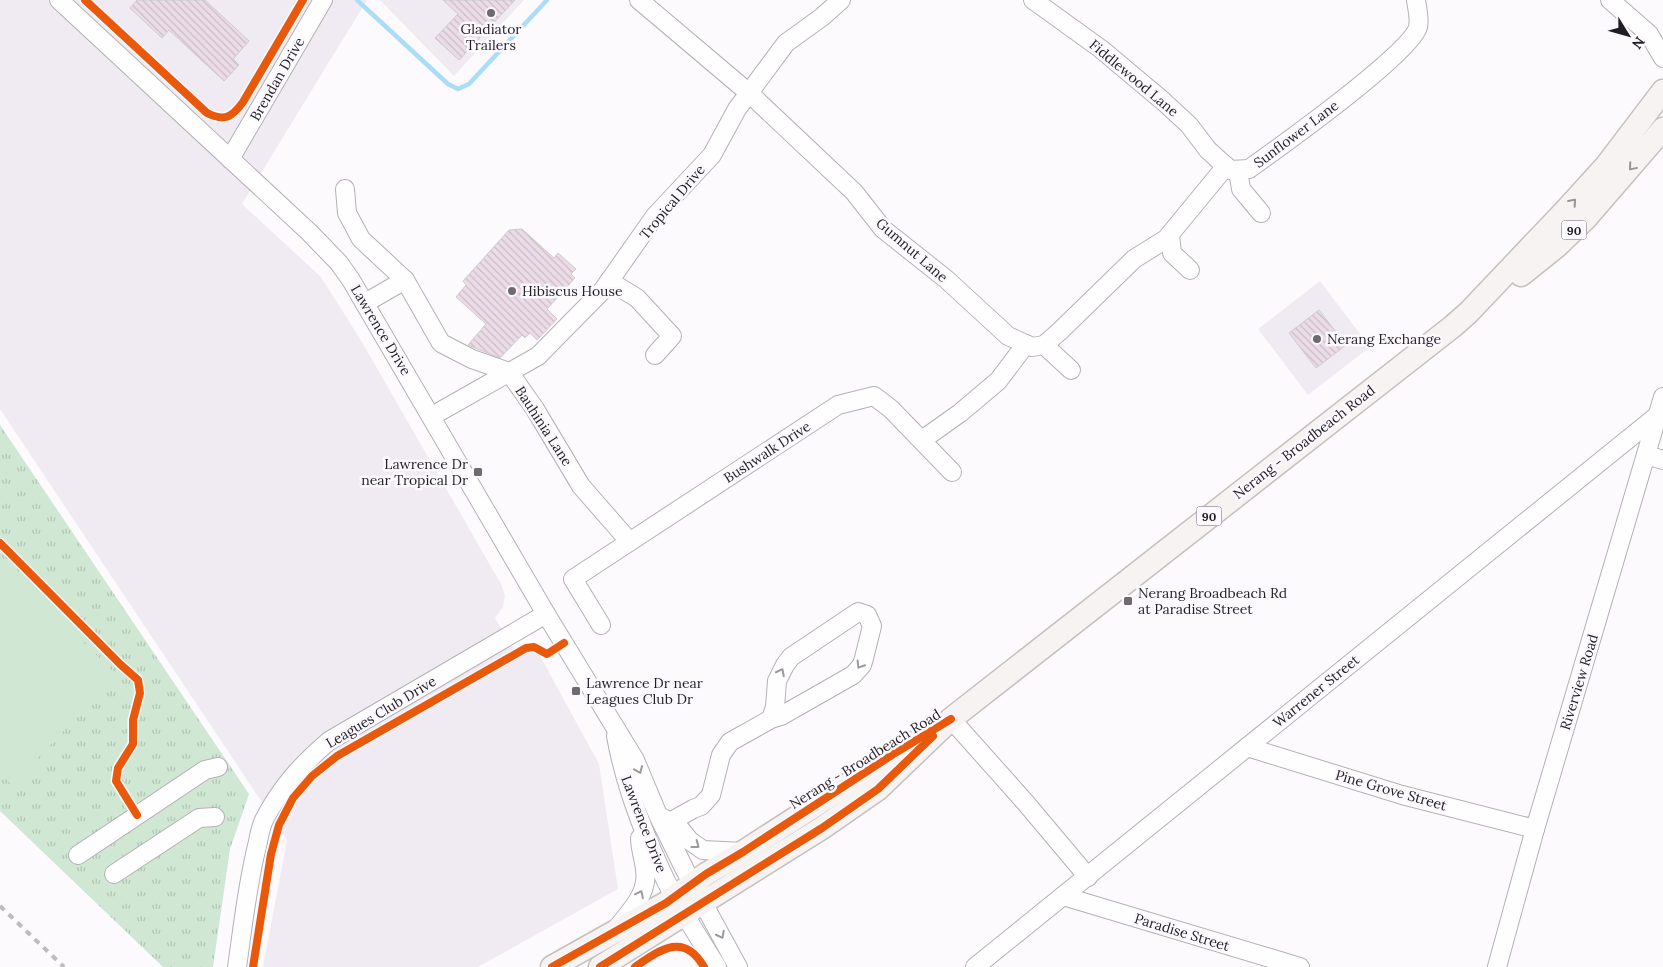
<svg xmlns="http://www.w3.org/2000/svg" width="1663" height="967" viewBox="0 0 1663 967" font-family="Lora,serif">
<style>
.built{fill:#f0ebf3}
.grass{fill:url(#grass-tufts)}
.garden{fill:#cfe7d3}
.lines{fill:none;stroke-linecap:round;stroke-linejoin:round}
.stream{stroke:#acddf8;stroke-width:4.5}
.building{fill:url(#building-back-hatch);stroke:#cecbce}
.minor-casing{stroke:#b3b1b5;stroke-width:20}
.major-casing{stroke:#c6bfbe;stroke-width:25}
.minor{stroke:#fffeff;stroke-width:18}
.major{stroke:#f7f3f3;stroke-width:22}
.rail{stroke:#bcbcbc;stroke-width:4;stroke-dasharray:6 6;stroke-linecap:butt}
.cycleway-casing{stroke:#fcf9fe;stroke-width:11}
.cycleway{stroke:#e8590c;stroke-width:8}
.oneway{stroke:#969395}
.oneway2{stroke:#9b999c}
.poi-dot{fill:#6d6b6f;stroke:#fcf9fe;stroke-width:2}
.labels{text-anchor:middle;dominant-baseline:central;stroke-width:5;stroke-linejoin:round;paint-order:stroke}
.shield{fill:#fcf9fe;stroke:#626065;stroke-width:1}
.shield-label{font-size:12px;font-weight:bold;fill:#201e23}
.poi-label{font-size:14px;fill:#201e23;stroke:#fcf9fe;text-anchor:start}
.street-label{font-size:14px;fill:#201e23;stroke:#fcf9fe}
</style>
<defs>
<pattern id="grass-tufts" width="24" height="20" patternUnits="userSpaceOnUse" patternTransform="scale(1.25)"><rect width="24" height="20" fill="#cfe7d3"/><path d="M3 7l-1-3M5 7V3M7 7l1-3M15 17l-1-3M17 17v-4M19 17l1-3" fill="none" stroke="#b1c6b5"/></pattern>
<pattern id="building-back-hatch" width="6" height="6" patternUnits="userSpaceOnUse" patternTransform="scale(1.25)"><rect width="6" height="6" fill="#ebdce8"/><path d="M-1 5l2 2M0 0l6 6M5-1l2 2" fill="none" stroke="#c9bcc7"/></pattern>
</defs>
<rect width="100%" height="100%" fill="#fcfafd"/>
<g class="built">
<path d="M0,0H367L242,204L321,277L362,342L502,586L505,596L503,607L495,618L518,656L529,651L539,654L599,764L618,889L478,967H263L287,840L0,409Z"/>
<path d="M380,0H524L454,76Z"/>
<path d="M1320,281L1370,347L1308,395L1258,329Z"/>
</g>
<path class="grass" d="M0,425L249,794L230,849L213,967H163L0,811Z"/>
<path class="garden" d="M0,562L117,675L12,785L0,773Z"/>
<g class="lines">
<path class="stream" d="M357,0L448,84L458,89L469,84L547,0"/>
</g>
<g class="building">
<path d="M137,0H205L249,41L233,59L239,65L224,81L169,30L162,38L130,8Z"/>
<path d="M443,0H515L459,60L435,38L458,14Z"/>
<path d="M522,229L554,258L558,253L576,269L571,274L575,278L547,309L557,319L537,340L530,333L525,338L522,335L500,358L468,345L486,324L456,297L466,285L463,281L509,230Z"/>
<path d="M1319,310L1346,345L1316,368L1289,333Z"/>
</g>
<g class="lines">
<defs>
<g id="minor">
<path d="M59,0L309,232L339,263L351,280L546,614L635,760L658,815L685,870L738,967"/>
<path d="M639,0L749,93L854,192L883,229L946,279L1008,336L1032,347L1044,345L1059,332L1134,259L1166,239L1226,166"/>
<path d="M1033,0L1101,49L1163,101L1189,125L1208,150L1230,170L1249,169C1277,149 1412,53 1418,27C1420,19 1417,8 1416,0"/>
<path d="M1610,0L1649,34L1663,58"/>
<path d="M230,159L323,0"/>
<path d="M1238,170L1241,189L1261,213"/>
<path d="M345,189L347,213L361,239L405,280L441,343L472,359L509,372L535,409L581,486L629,541"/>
<path d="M1170,235L1172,253L1190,270"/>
<path d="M609,281L637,298L672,336L655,355"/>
<path d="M365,303L405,280"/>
<path d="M1044,345L1071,370"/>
<path d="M432,416L538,356L603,290L655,216L712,155L737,109L786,43L822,17L841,0"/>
<path d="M922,440L960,413L998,381L1026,344"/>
<path d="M1646,455L1663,460"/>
<path d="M601,625L573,579L838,405L874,396L891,409L952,472"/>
<path d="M951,719L1025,802L1088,877"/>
<path d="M616,736C625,786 644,835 666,881C681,911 700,939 717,967"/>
<path d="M1247,747L1402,795L1535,829"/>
<path d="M661,817L678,826L690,841L703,850L743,852"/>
<path d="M670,822L693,809L701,806L711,795L721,755L730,742L771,719L781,716L853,675L862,665L864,658L872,626L867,615L858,612L791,657L785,665L777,681L775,707L771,719"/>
<path d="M78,855L205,770L218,767"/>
<path d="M114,874L199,818L215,817"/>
<path d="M1063,896L1300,967"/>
<path d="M617,928C631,910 649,893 645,869C644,859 640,849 640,838"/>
<path d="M237,967C243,926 247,886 257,846C259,838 260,828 264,820C281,787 302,764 329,741L546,614"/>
<path d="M975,967L1658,415"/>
<path d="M1497,967L1535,829L1663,397"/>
</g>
<g id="major">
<path d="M1521,275L1556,247L1586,218L1663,129"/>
<path d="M552,967L666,903L706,874L743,852L912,743"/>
<path d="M600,967L822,828L878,789L951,719L1452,327L1468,313L1564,212L1606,166L1663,91"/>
</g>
</defs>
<use href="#minor" class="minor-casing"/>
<use href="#major" class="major-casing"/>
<use href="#minor" class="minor"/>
<use href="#major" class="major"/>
<path class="rail" d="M0,906L64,967"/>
<defs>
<g id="cycleway">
<path d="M85,0L207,113C225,122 232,117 243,102L303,0"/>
<path d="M0,543L121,665L138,680L140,693L133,720V744L118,768L116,781L137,815"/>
<path d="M253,967L271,854L279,825L293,798L312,776L337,756L526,648L534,647L547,654L564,643"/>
<path d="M552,967L666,903L706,874L743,852L895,753L951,719"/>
<path d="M600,967L822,828L878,789L933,736"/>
<path d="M635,967C661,949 684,932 704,967"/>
</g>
</defs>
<use href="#cycleway" class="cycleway-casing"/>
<use href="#cycleway" class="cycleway"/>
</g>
<defs><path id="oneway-chevron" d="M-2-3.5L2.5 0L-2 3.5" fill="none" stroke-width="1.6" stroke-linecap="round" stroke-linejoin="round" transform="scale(1.25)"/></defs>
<g class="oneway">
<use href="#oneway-chevron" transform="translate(1632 167) rotate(130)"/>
<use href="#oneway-chevron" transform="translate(1573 202) rotate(-49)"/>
</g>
<g class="oneway2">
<use href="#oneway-chevron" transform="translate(860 665) rotate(122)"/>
<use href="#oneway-chevron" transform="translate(781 672) rotate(-63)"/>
<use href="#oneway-chevron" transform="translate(639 770) rotate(67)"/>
<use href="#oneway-chevron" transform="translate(696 845) rotate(37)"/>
<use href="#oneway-chevron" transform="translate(640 894) rotate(-64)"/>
<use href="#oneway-chevron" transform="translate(721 935) rotate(63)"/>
</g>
<g class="poi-dot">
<circle cx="491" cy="13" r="5"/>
<circle cx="512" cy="291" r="5"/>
<circle cx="1317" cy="339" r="5"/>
<rect x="473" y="467" width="10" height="10" rx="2.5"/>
<rect x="1123" y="596" width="10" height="10" rx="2.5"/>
<rect x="571" y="686" width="10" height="10" rx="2.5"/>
</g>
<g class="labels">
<g class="shield">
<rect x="1561.5" y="220.5" width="25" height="19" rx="4"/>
<rect x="1196.5" y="506.5" width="25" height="19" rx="4"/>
</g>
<g class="shield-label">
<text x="1574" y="230">90</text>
<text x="1209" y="516">90</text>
</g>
<g class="poi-label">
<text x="491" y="29" text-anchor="middle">Gladiator<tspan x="491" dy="16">Trailers</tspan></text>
<text x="522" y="291">Hibiscus House</text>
<text x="1327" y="339">Nerang Exchange</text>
<text x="468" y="464" text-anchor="end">Lawrence Dr<tspan x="468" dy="16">near Tropical Dr</tspan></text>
<text x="1138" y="593">Nerang Broadbeach Rd<tspan x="1138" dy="16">at Paradise Street</tspan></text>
<text x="586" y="683">Lawrence Dr near<tspan x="586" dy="16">Leagues Club Dr</tspan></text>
</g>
<g class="street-label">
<text transform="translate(1134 78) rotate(40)">Fiddlewood Lane</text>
<text transform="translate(277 79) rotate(-60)">Brendan Drive</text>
<text transform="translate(1296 134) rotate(-37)">Sunflower Lane</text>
<text transform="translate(672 202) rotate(-50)">Tropical Drive</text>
<text transform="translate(912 250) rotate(41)">Gumnut Lane</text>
<text transform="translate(381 330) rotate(59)">Lawrence Drive</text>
<text transform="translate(544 426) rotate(57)">Bauhinia Lane</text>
<text transform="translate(1304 442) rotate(-38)">Nerang - Broadbeach Road</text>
<text transform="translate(767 452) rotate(-33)">Bushwalk Drive</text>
<text transform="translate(1579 682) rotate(-73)">Riverview Road</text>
<text transform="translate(1316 691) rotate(-39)">Warrener Street</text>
<text transform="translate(381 712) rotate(-31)">Leagues Club Drive</text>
<text transform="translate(865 759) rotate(-32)">Nerang - Broadbeach Road</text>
<text transform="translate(1391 790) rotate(16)">Pine Grove Street</text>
<text transform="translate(644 824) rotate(69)">Lawrence Drive</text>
<text transform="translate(1182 932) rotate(17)">Paradise Street</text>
</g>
</g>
<g transform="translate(1628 35) rotate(127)" stroke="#fcf9fe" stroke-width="4" paint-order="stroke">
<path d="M0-4L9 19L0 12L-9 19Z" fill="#201e23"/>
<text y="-8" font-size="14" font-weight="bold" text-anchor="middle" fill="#201e23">N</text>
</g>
</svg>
